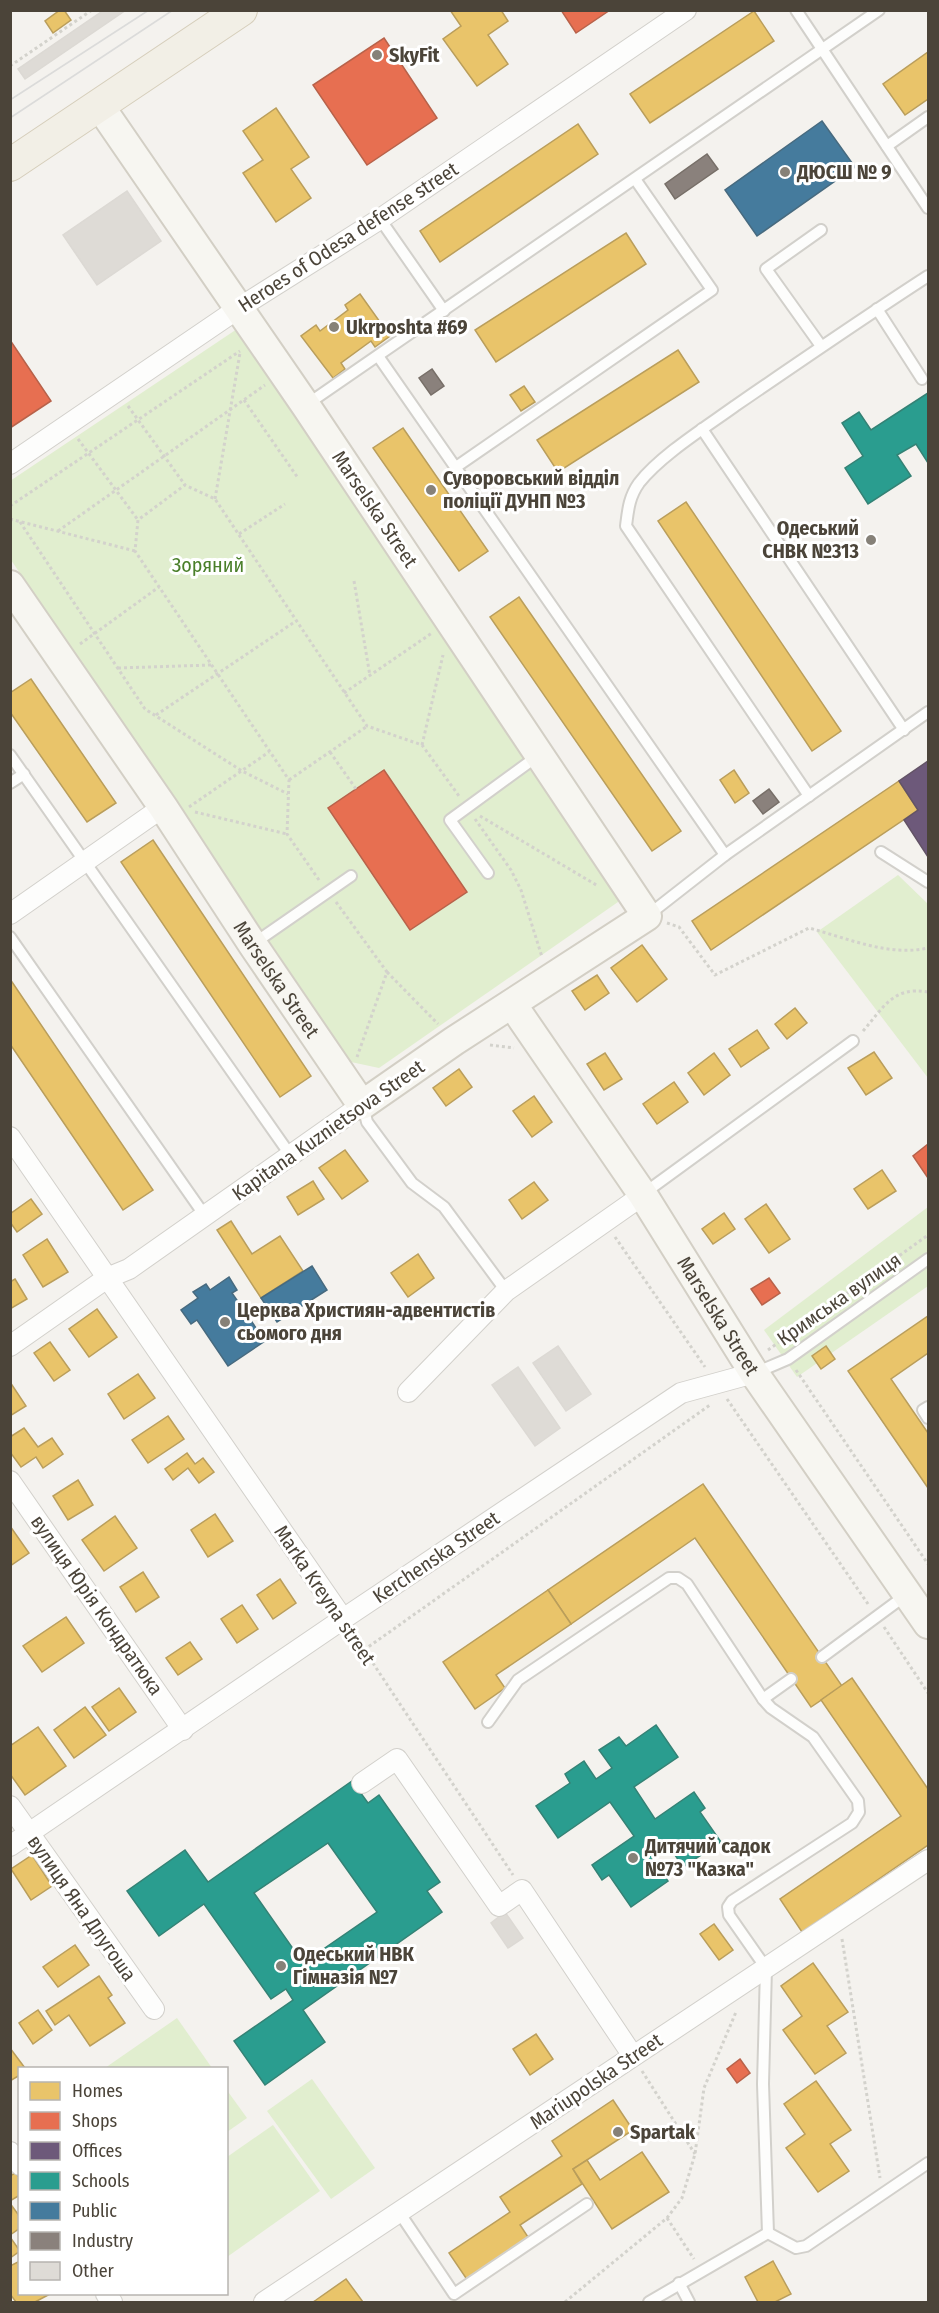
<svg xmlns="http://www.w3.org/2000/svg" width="939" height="2313" viewBox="0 0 939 2313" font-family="'Fira Sans Condensed',sans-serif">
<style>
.green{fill:#e1eecf}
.homes{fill:#e9c46a;stroke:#ba9e5b;stroke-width:1.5}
.shops{fill:#e76f51;stroke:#b8624a;stroke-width:1.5}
.offices{fill:#6d597a;stroke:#635366;stroke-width:1.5}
.schools{fill:#2a9d8f;stroke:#348275;stroke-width:1.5;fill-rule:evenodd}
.public{fill:#457b9d;stroke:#476a7f;stroke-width:1.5}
.industry{fill:#8a817c;stroke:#776f68;stroke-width:1.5}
.building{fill:#dedbd6;stroke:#dcd9d4;stroke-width:1.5}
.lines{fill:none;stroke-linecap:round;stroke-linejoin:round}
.lane-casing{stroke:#d2d0cb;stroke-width:14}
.street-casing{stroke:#d2d0cb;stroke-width:22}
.secondary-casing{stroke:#d3cfc5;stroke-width:32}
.primary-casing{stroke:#d6cebb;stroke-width:34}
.path{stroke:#d3d2cc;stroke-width:3;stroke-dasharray:3 3;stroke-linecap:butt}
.lane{stroke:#fdfdfc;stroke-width:10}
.street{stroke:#fdfdfc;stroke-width:20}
.secondary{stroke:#f7f6f1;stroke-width:28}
.primary{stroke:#f2efe6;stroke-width:32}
.tram{stroke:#dbdbda;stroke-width:1.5}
.poi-dot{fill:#868178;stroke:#fff;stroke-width:2}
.labels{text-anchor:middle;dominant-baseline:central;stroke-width:6;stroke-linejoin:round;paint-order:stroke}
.poi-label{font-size:20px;font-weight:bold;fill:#4b4439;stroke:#fff;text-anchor:start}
.street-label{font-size:20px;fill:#4b4439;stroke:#fff}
.park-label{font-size:20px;fill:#4a7f2a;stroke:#fff}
</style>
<rect width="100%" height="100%" fill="#f4f2ee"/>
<g class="green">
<path d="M240,327L618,887V902L379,1068L351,1062L11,560L10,481Z"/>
<path d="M898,875L928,904V1078L817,932Z"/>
<path d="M928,1207V1286L797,1377L764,1330Z"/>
<path d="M177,2018L212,2068H105Z"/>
<path d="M312,2079L375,2168L331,2199L267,2111Z"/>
<path d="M226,2089L247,2118L227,2132H226Z"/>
<path d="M273,2125L320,2191L227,2257V2157Z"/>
</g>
<g class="homes">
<path d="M60,10H64L71,20L53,33L45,21Z"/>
<path d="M450,10H501L508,21L488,35L508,64L477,86L443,39L461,26Z"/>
<path d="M754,11L774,41L650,123L630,94Z"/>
<path d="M928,52V99L905,115L883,84Z"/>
<path d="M276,108L309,157L291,169L311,198L276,222L243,173L263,160L243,131Z"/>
<path d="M578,124L598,154L440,262L420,231Z"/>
<path d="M626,233L646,264L496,362L475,330Z"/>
<path d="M360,294L390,336L375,347L371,341L341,363L345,369L333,378L301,336L316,325L320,331L348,310L345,305Z"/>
<path d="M678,350L699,382L558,472L537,440Z"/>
<path d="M524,386L535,402L521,411L510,395Z"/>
<path d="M403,428L488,551L459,571L373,448Z"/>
<path d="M686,502L841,731L812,751L658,521Z"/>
<path d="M519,597L681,831L652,851L490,617Z"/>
<path d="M31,679L116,803L87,822L10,712V693Z"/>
<path d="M734,770L749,793L735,803L720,780Z"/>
<path d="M899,781L918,810L711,950L692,921Z"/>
<path d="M153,840L311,1076L280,1097L121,862Z"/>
<path d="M642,945L667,979L637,1002L611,968Z"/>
<path d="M597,975L609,993L585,1010L572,991Z"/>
<path d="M10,979L153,1190L123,1210L10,1044Z"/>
<path d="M795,1008L807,1023L787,1039L775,1024Z"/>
<path d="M757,1030L769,1048L741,1067L729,1049Z"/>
<path d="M874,1052L892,1078L866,1095L848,1068Z"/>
<path d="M605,1053L622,1079L604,1090L587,1064Z"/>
<path d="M714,1053L730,1075L704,1095L688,1073Z"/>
<path d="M459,1069L472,1087L446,1106L433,1088Z"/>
<path d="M674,1082L688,1102L657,1124L643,1104Z"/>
<path d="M534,1096L552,1122L532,1137L513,1111Z"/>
<path d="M345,1150L368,1181L342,1199L319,1168Z"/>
<path d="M882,1170L896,1191L868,1209L854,1189Z"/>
<path d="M313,1181L324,1199L298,1215L287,1197Z"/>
<path d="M534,1182L548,1200L522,1219L509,1200Z"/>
<path d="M31,1199L42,1214L17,1232L10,1222V1214Z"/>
<path d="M766,1204L790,1239L769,1253L745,1219Z"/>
<path d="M724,1213L735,1229L713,1244L702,1229Z"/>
<path d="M231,1221L252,1254L280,1236L303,1271L261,1298L217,1230Z"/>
<path d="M47,1239L68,1272L43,1287L23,1255Z"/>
<path d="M418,1254L434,1278L408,1297L391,1273Z"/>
<path d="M15,1279L27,1299L10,1309V1282Z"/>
<path d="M97,1309L117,1337L89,1357L69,1329Z"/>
<path d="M928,1316V1353L891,1379L928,1433V1488L848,1371Z"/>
<path d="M50,1342L70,1370L54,1381L34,1353Z"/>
<path d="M826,1346L835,1359L821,1369L812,1356Z"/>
<path d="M138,1374L155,1398L124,1419L108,1394Z"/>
<path d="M10,1382L26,1406L10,1416Z"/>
<path d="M168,1416L184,1439L148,1463L132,1440Z"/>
<path d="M24,1428L38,1447L52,1438L63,1454L43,1468L36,1457L21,1467L10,1452V1437Z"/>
<path d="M187,1453L195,1464L203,1458L214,1472L199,1483L188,1468L173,1480L165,1469Z"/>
<path d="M78,1480L93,1505L68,1520L53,1496Z"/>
<path d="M703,1484L842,1686L811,1707L695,1538L571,1624L548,1590Z"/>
<path d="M215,1514L233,1541L208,1557L191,1530Z"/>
<path d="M115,1516L137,1548L104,1571L82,1540Z"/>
<path d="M10,1526L29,1553L10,1566Z"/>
<path d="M143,1572L159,1597L136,1612L120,1587Z"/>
<path d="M280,1579L296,1603L273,1619L257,1595Z"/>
<path d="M548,1590L571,1624L496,1675L505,1688L475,1709L443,1662Z"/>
<path d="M242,1605L258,1629L237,1643L221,1619Z"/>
<path d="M66,1617L84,1643L42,1672L23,1646Z"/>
<path d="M190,1642L202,1659L178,1675L166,1658Z"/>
<path d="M852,1678L928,1789V1845L802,1932L780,1899L901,1816L821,1700Z"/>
<path d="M119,1688L136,1712L109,1731L92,1707Z"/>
<path d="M85,1707L106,1735L74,1758L54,1730Z"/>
<path d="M38,1727L66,1766L25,1795L10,1774V1746Z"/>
<path d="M32,1855L52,1886L31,1900L11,1869Z"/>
<path d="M714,1924L733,1950L719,1960L700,1934Z"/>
<path d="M75,1945L89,1965L58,1987L43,1967Z"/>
<path d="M813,1963L848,2012L827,2026L846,2053L815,2074L783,2030L802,2016L781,1986Z"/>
<path d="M99,1976L112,1995L108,1998L125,2023L90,2046L69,2015L55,2025L46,2011Z"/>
<path d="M38,2010L52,2030L33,2044L19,2023Z"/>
<path d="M536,2034L553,2059L530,2075L513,2049Z"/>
<path d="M10,2048L25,2068H20V2075L10,2081Z"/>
<path d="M816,2081L851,2130L830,2144L849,2171L818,2192L786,2148L805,2134L784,2104Z"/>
<path d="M613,2100L633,2130L573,2169L582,2184L520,2225L530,2240L468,2281L449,2253L510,2212L500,2197L562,2156L552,2141Z"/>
<path d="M642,2152L669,2192L612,2229L573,2169L587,2160L600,2180Z"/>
<path d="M15,2173L20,2178V2195L10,2201V2176Z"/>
<path d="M12,2206L20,2217V2228L10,2235Z"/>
<path d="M10,2237L20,2251L10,2258Z"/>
<path d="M20,2261V2294H50L35,2302H16L10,2294V2266Z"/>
<path d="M773,2261L791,2294L775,2302H758L745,2277Z"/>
<path d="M346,2279L363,2302H313L316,2300Z"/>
</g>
<g class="shops">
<path d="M561,10H610L576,33Z"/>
<path d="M384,38L437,118L367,165L313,85Z"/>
<path d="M10,340L51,401L10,428Z"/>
<path d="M384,770L467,892L410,930L328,808Z"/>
<path d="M928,1144V1178L913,1156Z"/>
<path d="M769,1278L780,1293L762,1305L751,1289Z"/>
<path d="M740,2059L750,2073L737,2083L727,2069Z"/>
</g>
<path class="offices" d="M928,761V857L904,820L918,810L899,781Z"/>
<g class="schools">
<path d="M928,393V463L916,444L897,455L911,476L868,504L845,468L863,456L842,423L859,412L871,430Z"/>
<path d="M656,1725L678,1757L634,1787L655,1819L694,1792L705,1808L700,1812L721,1842L683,1867L669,1846L652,1858L668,1881L631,1907L609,1875L602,1880L592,1865L634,1836L610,1802L558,1838L536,1806L570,1783L565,1774L584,1761L596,1779L612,1768L599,1750L619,1737L626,1746Z"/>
<path d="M352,1781L368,1803L379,1795L440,1882L427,1891L442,1912L303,2010L325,2042L265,2085L234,2041L293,2000L286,1989L271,1999L204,1904L159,1936L127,1891L185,1850L208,1882ZM328,1843L377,1912L303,1963L254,1893Z"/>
</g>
<g class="public">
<path d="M822,121L855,167L757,236L725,190Z"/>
<path d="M312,1266L327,1290L277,1322L261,1298Z"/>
<path d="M229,1277L237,1290L232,1293L265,1341L228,1366L197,1320L191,1324L181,1310L198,1298L193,1292L206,1284L210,1290Z"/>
</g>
<g class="industry">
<path d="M707,154L718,169L675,199L665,184Z"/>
<path d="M432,369L444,386L431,395L419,378Z"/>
<path d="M769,789L779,802L763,814L753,801Z"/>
</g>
<g class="building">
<path d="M104,10H126L25,79L18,69Z"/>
<path d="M127,191L161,241L97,285L63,235Z"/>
<path d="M558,1346L591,1394L566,1411L533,1363Z"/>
<path d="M518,1367L560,1428L535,1446L492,1385Z"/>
<path d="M505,1912L523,1938L508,1948L491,1923Z"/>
</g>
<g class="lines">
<defs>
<g id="lane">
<path d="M796,10L928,208"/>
<path d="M887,146L928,117"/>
<path d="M380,219L444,311"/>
<path d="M877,309L922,379"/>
<path d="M821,346L766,269L821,230"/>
<path d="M378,356L725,855"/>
<path d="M306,405L879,10"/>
<path d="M702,429L904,730"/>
<path d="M456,467L712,290L635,179"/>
<path d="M10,755L291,1156"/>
<path d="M10,783L24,774"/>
<path d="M809,796L626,526C628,510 629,497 639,483C661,455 706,427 735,406C799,362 863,318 928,276"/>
<path d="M881,852L928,882"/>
<path d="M488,873L450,820L539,755"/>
<path d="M647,916L725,855L928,712"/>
<path d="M10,937L205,1216"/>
<path d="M253,944L351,876"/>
<path d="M363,1105L367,1122L412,1183L444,1207L506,1291"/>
<path d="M643,1194L853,1041"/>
<path d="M755,1373L788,1359L928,1259"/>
<path d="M928,1407L923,1410L928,1418"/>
<path d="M822,1657L906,1595"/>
<path d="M763,1699L791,1679"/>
<path d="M488,1722L518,1680L669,1578H678L687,1584L763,1699L771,1708L813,1737L858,1801L859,1812L852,1823L732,1901L728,1907L729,1915L766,1968L763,2084L768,2233"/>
<path d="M399,2212L454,2294L587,2204"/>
<path d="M679,2283L689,2302"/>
<path d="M649,2302L768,2233L796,2248L806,2246L928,2163"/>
</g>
<g id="street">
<path d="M10,464L239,308L380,219L686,10"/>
<path d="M10,914L163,807"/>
<path d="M10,1137L343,1619"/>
<path d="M10,1346L107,1278L129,1269L362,1105"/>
<path d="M408,1392L506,1291L643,1195"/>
<path d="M10,1481L183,1730"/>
<path d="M362,1783L397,1759L499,1906L522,1890L633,2056"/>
<path d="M10,1806L154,2009"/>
<path d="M10,1846L343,1619L681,1393L754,1373"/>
<path d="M10,2152L20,2165"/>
<path d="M106,2294L112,2302"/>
<path d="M264,2302L928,1860"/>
</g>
<g id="secondary">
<path id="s1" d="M10,585L163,807L253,945L362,1105L454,1041L647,916L306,406L99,105"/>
<path id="s2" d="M512,1004L643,1195L754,1373L928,1624"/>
</g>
<path id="primary" d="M10,165L241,10"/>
</defs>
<use href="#lane" class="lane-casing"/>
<use href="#street" class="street-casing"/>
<use href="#secondary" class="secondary-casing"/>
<use href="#primary" class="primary-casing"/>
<g class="path">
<path d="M10,66L92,10"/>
<path d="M244,400L298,478"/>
<path d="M128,406L185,485"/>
<path d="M78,439L138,520"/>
<path d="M215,499L240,353"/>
<path d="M10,506L240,351"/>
<path d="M10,519L135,551"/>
<path d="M20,522L145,709L242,771L288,794"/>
<path d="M58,531L265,385"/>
<path d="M239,534L285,504"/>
<path d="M354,581L370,676"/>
<path d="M80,644L159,587"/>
<path d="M118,668L211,665"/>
<path d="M344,693L432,633"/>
<path d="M156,715L296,621"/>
<path d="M422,745L443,655"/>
<path d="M330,752L356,789"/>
<path d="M289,780L366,727"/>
<path d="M189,807L269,752"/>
<path d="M195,812L287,834"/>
<path d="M480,816L598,886"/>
<path d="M475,819L511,870L521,890L542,957"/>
<path d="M319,880L287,834L289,780L135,551L138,520L185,485L215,499L367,726L422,745L459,796"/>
<path d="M336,902L387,972L357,1057"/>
<path d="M667,923L679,927L715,975L809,928C847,938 889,957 928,948"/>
<path d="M387,972L438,1024"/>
<path d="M863,1031C884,1007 893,986 928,992"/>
<path d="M490,1045L514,1048"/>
<path d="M615,1237L705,1367"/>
<path d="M768,1350L928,1235"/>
<path d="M796,1370L928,1564"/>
<path d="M727,1399L868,1604"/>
<path d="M884,1627L928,1693"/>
<path d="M353,1633L513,1875"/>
<path d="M364,1650L710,1405"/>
<path d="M842,1939L880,2178"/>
<path d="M642,2071L695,2154"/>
<path d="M667,2218L694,2259"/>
<path d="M565,2302L667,2218L682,2198L695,2154L704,2088L736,2012"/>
</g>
<use href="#lane" class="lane"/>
<use href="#street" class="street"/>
<use href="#secondary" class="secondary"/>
<use href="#primary" class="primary"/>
<g class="tram">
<path d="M10,100L149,10"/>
<path d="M10,118L173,10"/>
</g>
</g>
<g class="poi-dot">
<circle cx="377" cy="55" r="6"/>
<circle cx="785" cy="172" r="6"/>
<circle cx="334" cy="327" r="6"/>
<circle cx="431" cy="490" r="6"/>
<circle cx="871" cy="540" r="6"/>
<circle cx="225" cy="1322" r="6"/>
<circle cx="633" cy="1858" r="6"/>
<circle cx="281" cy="1966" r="6"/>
<circle cx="618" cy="2132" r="6"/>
</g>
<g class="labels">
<g class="poi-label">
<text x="389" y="55">SkyFit</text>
<text x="797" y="172">ДЮСШ № 9</text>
<text x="346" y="327">Ukrposhta #69</text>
<text x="443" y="478">Суворовський відділ<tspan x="443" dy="23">поліції ДУНП №3</tspan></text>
<text x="859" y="528" text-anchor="end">Одеський<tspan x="859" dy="23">СНВК №313</tspan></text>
<text x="237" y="1310">Церква Християн-адвентистів<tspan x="237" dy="23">сьомого дня</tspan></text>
<text x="645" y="1846">Дитячий садок<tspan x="645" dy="23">№73 "Казка"</tspan></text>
<text x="293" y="1954">Одеський НВК<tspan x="293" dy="23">Гімназія №7</tspan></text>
<text x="630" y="2132">Spartak</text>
</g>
<g class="street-label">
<text transform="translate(348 237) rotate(-33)">Heroes of Odesa defense street</text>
<text transform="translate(375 509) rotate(56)">Marselska Street</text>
<text stroke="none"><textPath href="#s1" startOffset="476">Marselska Street</textPath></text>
<text transform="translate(328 1130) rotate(-35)">Kapitana Kuznietsova Street</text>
<text transform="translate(839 1299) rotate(-35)">Кримська вулиця</text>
<text stroke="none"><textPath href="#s2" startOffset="374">Marselska Street</textPath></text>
<text transform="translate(436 1557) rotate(-34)">Kerchenska Street</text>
<text transform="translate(325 1595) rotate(56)">Marka Kreyna street</text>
<text transform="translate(97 1605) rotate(55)">вулиця Юрія Кондратюка</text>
<text transform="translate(82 1908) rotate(55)">вулиця Яна Длугоша</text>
<text transform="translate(596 2081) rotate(-34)">Mariupolska Street</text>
</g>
<g class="park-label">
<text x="208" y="565">Зоряний</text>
</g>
</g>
<rect width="939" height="2313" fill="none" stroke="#4b4439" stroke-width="24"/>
<rect x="18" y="2067" width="210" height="228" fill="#ffffff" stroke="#b7b4b0" stroke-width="1.5"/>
<rect x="30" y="2082" width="30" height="18" fill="#e9c46a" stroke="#b7b4b0" stroke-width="1.5"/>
<text x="72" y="2097" font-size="18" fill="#4b4439">Homes</text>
<rect x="30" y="2112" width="30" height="18" fill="#e76f51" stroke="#b7b4b0" stroke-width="1.5"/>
<text x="72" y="2127" font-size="18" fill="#4b4439">Shops</text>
<rect x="30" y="2142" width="30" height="18" fill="#6d597a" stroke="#b7b4b0" stroke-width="1.5"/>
<text x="72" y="2157" font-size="18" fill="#4b4439">Offices</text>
<rect x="30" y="2172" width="30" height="18" fill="#2a9d8f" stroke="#b7b4b0" stroke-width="1.5"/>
<text x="72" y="2187" font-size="18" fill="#4b4439">Schools</text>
<rect x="30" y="2202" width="30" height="18" fill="#457b9d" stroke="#b7b4b0" stroke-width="1.5"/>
<text x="72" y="2217" font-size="18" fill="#4b4439">Public</text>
<rect x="30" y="2232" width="30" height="18" fill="#8a817c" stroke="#b7b4b0" stroke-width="1.5"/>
<text x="72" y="2247" font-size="18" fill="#4b4439">Industry</text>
<rect x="30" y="2262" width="30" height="18" fill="#dedbd6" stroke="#b7b4b0" stroke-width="1.5"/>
<text x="72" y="2277" font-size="18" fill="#4b4439">Other</text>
</svg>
